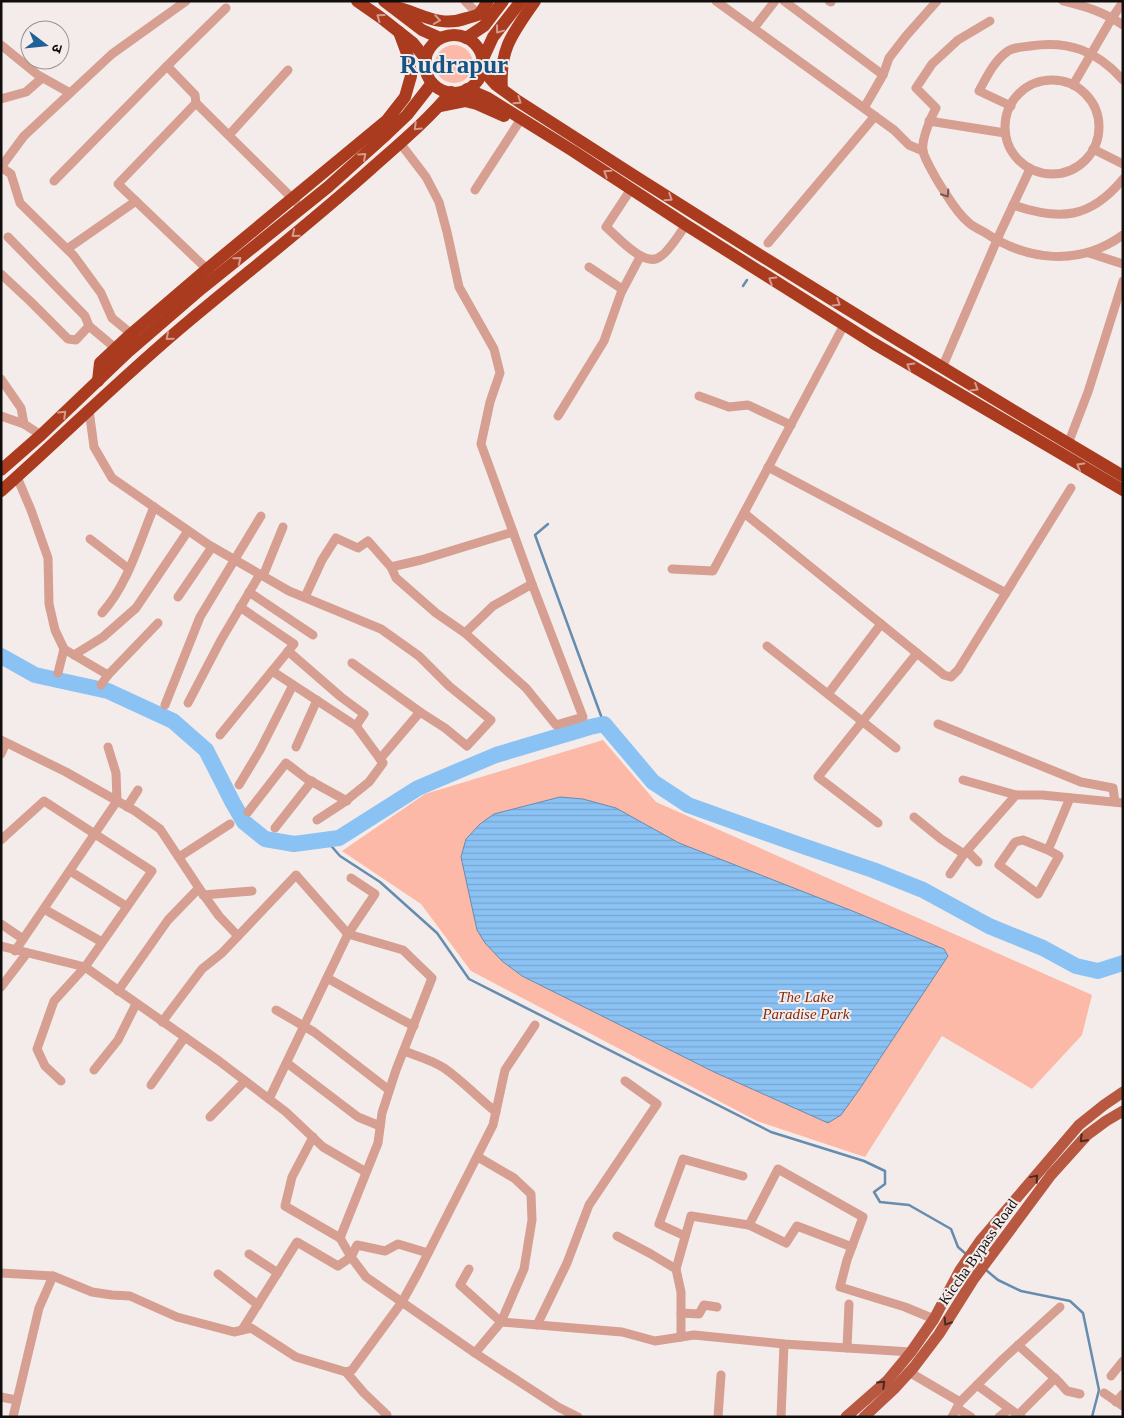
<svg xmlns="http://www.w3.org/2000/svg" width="1124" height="1418" viewBox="0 0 1124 1418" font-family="'Times New Roman','Noto Sans Devanagari',serif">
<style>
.green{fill:#fcb9a7}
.water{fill:url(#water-rules);stroke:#668caf}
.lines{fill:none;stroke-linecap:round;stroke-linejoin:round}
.stream{stroke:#668caf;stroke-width:2.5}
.river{stroke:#8bc2f4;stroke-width:16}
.minor{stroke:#d69f91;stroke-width:9}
.major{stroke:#b85841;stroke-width:11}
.highway{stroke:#aa3b1e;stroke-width:12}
.oneway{stroke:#d39c8e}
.oneway2{stroke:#745650}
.oneway3{stroke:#4b2820}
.labels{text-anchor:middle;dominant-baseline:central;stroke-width:4;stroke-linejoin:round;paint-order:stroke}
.park-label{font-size:15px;font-style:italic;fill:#802b16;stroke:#f4ecea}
.street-label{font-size:15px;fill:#110e0e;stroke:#f4ecea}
.town-label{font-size:25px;font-weight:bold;fill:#155383;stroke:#f4ecea}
</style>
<defs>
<pattern id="water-rules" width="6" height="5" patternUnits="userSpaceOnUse" patternTransform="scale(1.25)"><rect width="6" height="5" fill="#8bc2f4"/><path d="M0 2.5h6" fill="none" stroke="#77a6d0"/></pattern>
</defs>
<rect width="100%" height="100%" fill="#f4ecea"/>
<g class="green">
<circle cx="454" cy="64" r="19"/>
<path d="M603,740L656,802L1092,995L1082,1035L1032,1089L942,1036L865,1157L757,1121L471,971L421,904L342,851L425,794Z"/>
</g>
<path class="water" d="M560,797L583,799L616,808L679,843L850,910L944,949L948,956L859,1090L841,1115L828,1123L714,1072L522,976L502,961L485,943L477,930L461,857L466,839L480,824L494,814Z"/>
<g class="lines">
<g class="stream">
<path d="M743,286L747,280"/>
<path d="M548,524L535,535L604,724"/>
<path d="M326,840L340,856L380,882L437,933L469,979L771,1132L864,1161L885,1171V1184L874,1192L880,1202L909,1205L951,1229L958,1247L966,1254"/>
<path d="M986,1270L998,1280L1021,1291L1070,1301L1083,1313L1099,1390L1092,1417"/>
</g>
<path class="river" d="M1,656L35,675L108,691L173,721L206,750L233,803L244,822L265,839L294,844L339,838L418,788L496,755L590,727L604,724L653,782L688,805L800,845L873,870L923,890L989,926L1043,948L1076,966L1098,971L1123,963"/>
<g class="minor">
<path d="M465,1L478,14"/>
<path d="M716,1L894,130L909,145L923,151"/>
<path d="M784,1L883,75"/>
<path d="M829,1L831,2"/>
<path d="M1063,1C1087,7 1102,11 1123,25"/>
<path d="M990,21L958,40L932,64L916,88L936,108C931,117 921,140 923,151C924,158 938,182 942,188C950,200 957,213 968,222C972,226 978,229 984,232C1027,261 1079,267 1123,235"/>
<path d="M754,28L775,1"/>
<path d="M1,45L38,75L70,93"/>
<path d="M167,66L195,95L196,103L296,202"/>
<circle cx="1052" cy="127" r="47"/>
<path d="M1073,85L1112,18L1123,2"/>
<path d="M1,99L26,92L42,78"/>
<path d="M196,103L118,184L210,272"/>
<path d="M1011,106L979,91C987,76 994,61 1008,51C1014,47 1024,47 1030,46C1069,40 1097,51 1123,80"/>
<path d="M864,108L883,75L889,58L906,36L937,1"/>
<path d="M929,121L1005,133"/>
<path d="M229,135L288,70"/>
<path d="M1093,149L1123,164"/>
<path d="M54,181L167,66L226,8"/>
<path d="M631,189L606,227C618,237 646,270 661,256C670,250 679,234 686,225"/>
<path d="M475,190L521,119"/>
<path d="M1013,205C1060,221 1090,219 1123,179"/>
<path d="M8,237L85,316L89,326"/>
<path d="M768,243L875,116"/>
<path d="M67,249L136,201"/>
<path d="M1089,253L1123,264"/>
<path d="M589,267L622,289"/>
<path d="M1,274L31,302L68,339L76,340L89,326L120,352"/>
<path d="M134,336L112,318L101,293L74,256L20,203L11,174L1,167L24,136L112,54L186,1"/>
<path d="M942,368L1000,233L1030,169"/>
<path d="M1,379L21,408L24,424"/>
<path d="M699,396L729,407L748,405L791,425"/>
<path d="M89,410L94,447L112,478L209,545L289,591L381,629L419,656L449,686L491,720L467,746L445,728L420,712L352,663"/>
<path d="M1,416L24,424L41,435"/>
<path d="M558,416L604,341L621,293L640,257"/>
<path d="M1068,444L1088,392L1123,281"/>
<path d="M768,467L1006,593"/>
<path d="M17,477L31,510L48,558L49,604L55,630L64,649L108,675"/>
<path d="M744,513L944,675L951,677L958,670L1071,488"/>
<path d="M90,539L129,569"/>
<path d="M391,567L396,578L436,613L465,633L526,688L556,725L583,717L532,584L481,444L490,402L500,373L494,349L459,287L447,232L439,202L426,177L400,143"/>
<path d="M672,569L713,571L844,325"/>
<path d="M263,576L283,527"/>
<path d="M249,592L313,635"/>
<path d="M178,597L212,547"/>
<path d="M305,597L322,560L336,538L358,548L368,541L391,567L421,560L513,532"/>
<path d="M102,613C128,584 139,543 154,507"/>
<path d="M465,633L493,606L532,584"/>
<path d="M767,646L896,748"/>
<path d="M288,651L341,697L364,714L356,726"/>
<path d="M74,655L103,637L136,608L188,531"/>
<path d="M272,671L356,726L383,763L369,782L343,803L317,820"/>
<path d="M58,673L64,649"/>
<path d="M101,685L108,675L158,623"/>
<path d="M828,694L881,624"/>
<path d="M188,703L221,640L260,574"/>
<path d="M165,705L200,617L261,516"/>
<path d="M938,724L1081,782L1113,788L1115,802"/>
<path d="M220,735L294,644L240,607"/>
<path d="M1,740L66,772L135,811L160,829L201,891L219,916L238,936"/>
<path d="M296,747L317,700"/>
<path d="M1,754L6,743"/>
<path d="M380,759L420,712"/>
<path d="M963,780L1016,795"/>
<path d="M239,785L260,750L293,685"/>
<path d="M127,807L138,790"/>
<path d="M248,812L286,763L307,779L347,801"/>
<path d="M914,817L941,839L964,854"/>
<path d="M878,823L818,777L917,653"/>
<path d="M275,828L312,781"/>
<path d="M1,840L44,801L152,871L85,967L54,1001L37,1049L45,1066L61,1081"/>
<path d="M1048,850L1059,856L1038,894L999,865L1015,842L1023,840L1048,850L1070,798"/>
<path d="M967,851L978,862"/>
<path d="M179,857L230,824"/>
<path d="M70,871L126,906"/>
<path d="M950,874L964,854L1016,795H1042L1123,803"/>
<path d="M203,895L252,891"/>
<path d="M44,909L102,942"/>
<path d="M1,924L23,939"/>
<path d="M1,946L85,967L219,1061L286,1112L323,1147L366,1172"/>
<path d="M15,951L117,801L116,773L108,747"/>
<path d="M327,978C356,994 384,1011 414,1026"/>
<path d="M1,987L27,953"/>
<path d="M118,991L168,920L199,888"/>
<path d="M276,1010L314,1032L389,1090"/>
<path d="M162,1022L202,969L222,953L296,875L348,934L403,950L432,978L396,1070L382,1113L378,1143L340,1238L351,1257L366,1277L475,1353L558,1407L578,1417"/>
<path d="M404,1051C417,1056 432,1060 444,1068C463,1081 478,1098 496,1112"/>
<path d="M287,1063L358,1117L380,1126"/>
<path d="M94,1070L118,1040L136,1004"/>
<path d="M151,1085L185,1037"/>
<path d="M269,1099L348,934L375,894L351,878"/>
<path d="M210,1117L245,1081"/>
<path d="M313,1137L292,1177L285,1206L340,1238"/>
<path d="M749,1225L786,1243L797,1226L852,1247"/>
<path d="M617,1236L651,1254L676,1269"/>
<path d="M685,1236L659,1224L683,1159L743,1176"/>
<path d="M249,1254L278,1273"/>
<path d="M469,1269L460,1285L501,1322L524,1269L532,1220L531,1194L514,1178L478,1157"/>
<path d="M1,1273L53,1276L92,1292L112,1295L130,1296L177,1317L234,1332L251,1328L296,1357L346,1372L352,1370L402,1302L418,1273L493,1125L505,1070L535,1025"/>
<path d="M218,1274L258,1305"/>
<path d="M681,1313L699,1314L704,1305L717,1307"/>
<path d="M537,1325L567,1263L589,1205L657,1104L625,1081"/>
<path d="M242,1330L297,1242L338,1266L351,1257L357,1245L385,1251L398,1244L428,1253"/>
<path d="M681,1337V1292L676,1269L691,1216L749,1225L778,1169L863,1217L847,1260L840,1287L905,1307L934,1319"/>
<path d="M1018,1345L1058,1381L1067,1391L1080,1394"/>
<path d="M847,1348L849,1304"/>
<path d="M475,1353L501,1322L622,1332L655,1341L694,1335L784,1344L911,1352"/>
<path d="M346,1372L364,1393L387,1415"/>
<path d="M909,1372L960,1402"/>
<path d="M1111,1376L1123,1361"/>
<path d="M977,1385L1021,1417"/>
<path d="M1104,1393L1123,1406"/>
<path d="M1,1397L16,1400"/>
<path d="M1116,1402L1123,1394"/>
<path d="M957,1408L971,1417"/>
<path d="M1018,1415L1055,1378"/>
<path d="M13,1417L39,1308L53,1276"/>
<path d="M718,1417L721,1375"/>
<path d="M781,1417L784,1344"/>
<path d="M952,1417L960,1402L1003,1359L1060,1307"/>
<path d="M999,1417L1009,1409"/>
</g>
<g class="major">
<path d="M846,1417L887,1381L911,1352L934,1319L960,1270L980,1241L1079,1125L1104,1105L1123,1092"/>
<path d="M864,1417L894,1389L914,1367L939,1334L973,1280L1051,1175L1087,1135L1106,1121L1123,1111"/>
</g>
<g class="highway">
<path d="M357,1L380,17L413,43L426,59"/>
<path d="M384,1L422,30L440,38"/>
<path d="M391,6C419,11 437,29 467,18C471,17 476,16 479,14C482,11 485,5 488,1"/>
<circle cx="454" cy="64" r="29"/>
<path d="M466,38L484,26L503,1"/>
<path d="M482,61L493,37L521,1"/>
<path d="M482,69L496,85L518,101C717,230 919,355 1123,476"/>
<path d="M467,89L488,98L573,151L686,225L873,343L1123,490"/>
<path d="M502,89C499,49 513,33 535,1"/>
<path d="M440,106L465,101L477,104L504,116"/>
<path d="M98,381L100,363L131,334L207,269L387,120L405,97L411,76L409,59L399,32"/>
<path d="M1,470L41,435L128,352L201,289L328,187L387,134L407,115L432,83"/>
<path d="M1,491C64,435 124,375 189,321C250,270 313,221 372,168C399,144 428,120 451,92"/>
</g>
</g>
<defs><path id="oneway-chevron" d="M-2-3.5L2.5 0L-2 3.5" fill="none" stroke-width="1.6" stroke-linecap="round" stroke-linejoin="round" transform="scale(1.25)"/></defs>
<g class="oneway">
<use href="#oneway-chevron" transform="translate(380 17) rotate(-144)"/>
<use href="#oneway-chevron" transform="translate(437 20) rotate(9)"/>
<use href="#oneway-chevron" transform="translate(499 30) rotate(127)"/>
<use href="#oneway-chevron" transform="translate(518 101) rotate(34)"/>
<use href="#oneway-chevron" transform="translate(417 127) rotate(136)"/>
<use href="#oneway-chevron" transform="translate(363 156) rotate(-42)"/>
<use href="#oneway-chevron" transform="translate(607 173) rotate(-147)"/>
<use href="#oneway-chevron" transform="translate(669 198) rotate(33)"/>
<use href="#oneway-chevron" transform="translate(295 234) rotate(141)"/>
<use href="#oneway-chevron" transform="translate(238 260) rotate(-39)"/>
<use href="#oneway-chevron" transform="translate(772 280) rotate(-148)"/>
<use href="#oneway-chevron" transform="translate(837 303) rotate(32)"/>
<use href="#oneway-chevron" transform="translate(169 337) rotate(139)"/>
<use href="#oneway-chevron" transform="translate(910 366) rotate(-149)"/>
<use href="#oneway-chevron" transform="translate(975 388) rotate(31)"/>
<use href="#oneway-chevron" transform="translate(63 414) rotate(-44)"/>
<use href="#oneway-chevron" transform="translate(1080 466) rotate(-150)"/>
</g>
<use class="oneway2" href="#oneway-chevron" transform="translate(946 194) rotate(57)"/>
<g class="oneway3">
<use href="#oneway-chevron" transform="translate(1083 1139) rotate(135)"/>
<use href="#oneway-chevron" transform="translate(1035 1178) rotate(-50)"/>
<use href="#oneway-chevron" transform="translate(947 1322) rotate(122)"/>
<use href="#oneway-chevron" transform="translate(882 1384) rotate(-44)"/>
</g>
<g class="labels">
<g class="park-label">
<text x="806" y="997">The Lake<tspan x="806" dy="17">Paradise Park</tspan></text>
</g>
<g class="street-label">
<text transform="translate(978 1252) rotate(-55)">Kiccha Bypass Road</text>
</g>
<g class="town-label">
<text x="454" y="64">Rudrapur</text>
</g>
</g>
<rect width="1124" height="1418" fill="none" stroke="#110e0e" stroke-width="5"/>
<g transform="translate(45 45) rotate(106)"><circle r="24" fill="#f4ecea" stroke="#999392"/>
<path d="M0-4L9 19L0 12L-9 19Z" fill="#1d6196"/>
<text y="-8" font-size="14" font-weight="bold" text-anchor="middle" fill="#110e0e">उ</text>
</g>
</svg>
